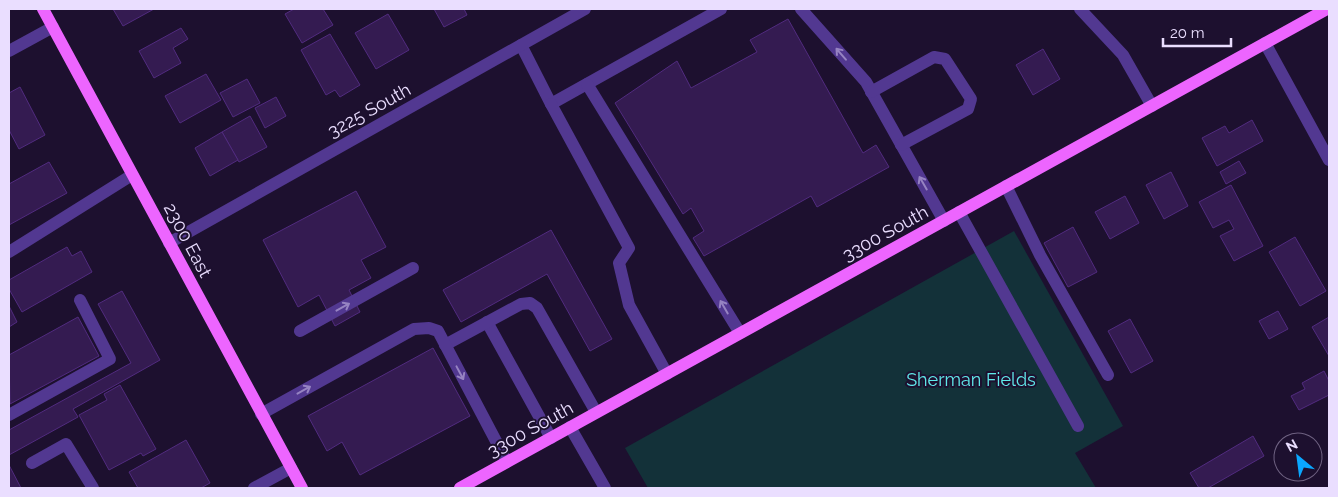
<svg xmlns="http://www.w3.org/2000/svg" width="1338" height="497" viewBox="0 0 1338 497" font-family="Raleway,sans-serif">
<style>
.green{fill:#133139}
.building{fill:#341b51;stroke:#512b7f}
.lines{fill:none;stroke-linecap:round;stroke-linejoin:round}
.minor{stroke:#523891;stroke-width:12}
.major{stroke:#ed65ff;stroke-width:12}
.oneway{stroke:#9683c2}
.labels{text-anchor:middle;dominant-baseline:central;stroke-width:4;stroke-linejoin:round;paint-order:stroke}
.street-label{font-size:18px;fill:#eadeff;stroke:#1d102f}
.park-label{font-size:18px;fill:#60e8e9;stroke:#1d102f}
</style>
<rect width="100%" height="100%" fill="#1d102f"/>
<path class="green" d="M1014,231L1123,426L1075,453L1096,488H648L625,448Z"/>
<g class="building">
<path d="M113,9H154L123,26Z"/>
<path d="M294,9H323L333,25L302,43L285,14Z"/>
<path d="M434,9H464L467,15L444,27Z"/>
<path d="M388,14L409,50L376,69L355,33Z"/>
<path d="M788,19L863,153L876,145L889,167L817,207L811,196L704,256L693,238L704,231L691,208L683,214L615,103L677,61L691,88L757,52L750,40Z"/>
<path d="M181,28L188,39L173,48L181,63L154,78L139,51Z"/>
<path d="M330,34L360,85L340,97L335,90L326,95L301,50Z"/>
<path d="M1043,49L1060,79L1033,95L1016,65Z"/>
<path d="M206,74L221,100L180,123L165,96Z"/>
<path d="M247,79L260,103L233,117L220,93Z"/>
<path d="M20,87L45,135L19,149L9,130V93Z"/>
<path d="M276,97L286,116L265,128L255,108Z"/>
<path d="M250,116L267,147L239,162L222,132Z"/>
<path d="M1252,120L1263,141L1217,166L1202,138L1225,126L1229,133Z"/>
<path d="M222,132L238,160L210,176L195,148Z"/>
<path d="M1239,161L1246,173L1226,184L1220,172Z"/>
<path d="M49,162L67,193L9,225V184Z"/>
<path d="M1171,172L1188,206L1164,219L1146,185Z"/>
<path d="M1231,185L1263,246L1234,261L1220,236L1234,229L1229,220L1213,228L1199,202Z"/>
<path d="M356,191L386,247L361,260L371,278L349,290L360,312L335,326L319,295L298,307L263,240Z"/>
<path d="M1125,196L1139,223L1110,239L1095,212Z"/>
<path d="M1073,227L1097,272L1068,287L1044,243Z"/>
<path d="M551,230L612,339L590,351L547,274L461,322L443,290Z"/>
<path d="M1295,237L1326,291L1300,306L1269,252Z"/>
<path d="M67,247L72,256L81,251L92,272L22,312L9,289V280Z"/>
<path d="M122,291L160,360L73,409L78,417L9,455V430L131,363L98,304Z"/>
<path d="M9,306L17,322L9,327Z"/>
<path d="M1278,311L1288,329L1269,339L1259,321Z"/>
<path d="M78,317L99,356L10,404L9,355Z"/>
<path d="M1329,317V356L1312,327Z"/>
<path d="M1130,319L1153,361L1131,373L1108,331Z"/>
<path d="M433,348L470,416L360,475L342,442L327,451L308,416Z"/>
<path d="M1324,371L1329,381V395L1299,410L1291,396L1305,389L1302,383Z"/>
<path d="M120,385L156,449L143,456L141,453L109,470L79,415L107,400L104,394Z"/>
<path d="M1253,436L1264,456L1208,488H1199L1190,473Z"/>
<path d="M186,440L210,483L201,488H138L129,472Z"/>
<path d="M9,465L21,488H9Z"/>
</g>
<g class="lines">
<g class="minor">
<path d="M801,9L866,82L944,221"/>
<path d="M1080,9L1123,55L1152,106"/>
<path d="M1265,43L1329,160"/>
<path d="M521,45L551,104L721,9"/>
<path d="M9,51L53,27"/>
<path d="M587,84L740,333"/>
<path d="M871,92L934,57L945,59L971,99L968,109L901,145"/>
<path d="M551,104L629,248L619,263L629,305L667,374"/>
<path d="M1006,186L1040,255L1108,375"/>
<path d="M959,212L1078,426"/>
<path d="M169,243L585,9"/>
<path d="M9,252L132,175"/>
<path d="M487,322L551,438"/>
<path d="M300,331L413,268"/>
<path d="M445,345L521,304L530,303L537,308L596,412"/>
<path d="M261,414L414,329L429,328L438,331L507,462"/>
<path d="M9,415L110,359L80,300"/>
<path d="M570,427L605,488"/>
<path d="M32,463L66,444L93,488"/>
<path d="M254,488L291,468"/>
</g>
<g class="major">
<path d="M43,9L302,488"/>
<path d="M460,488L1327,9"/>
</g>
</g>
<defs><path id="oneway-shaft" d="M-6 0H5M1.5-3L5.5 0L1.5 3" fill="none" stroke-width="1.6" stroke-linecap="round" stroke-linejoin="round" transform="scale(1.25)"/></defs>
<g class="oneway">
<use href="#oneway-shaft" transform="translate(841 54) rotate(-131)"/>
<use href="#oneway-shaft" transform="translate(923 183) rotate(-120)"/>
<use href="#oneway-shaft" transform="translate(343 307) rotate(-29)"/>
<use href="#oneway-shaft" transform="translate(724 307) rotate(-120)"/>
<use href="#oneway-shaft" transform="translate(460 373) rotate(62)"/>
<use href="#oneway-shaft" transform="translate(304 390) rotate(-29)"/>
</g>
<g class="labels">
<g class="street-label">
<text transform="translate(369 110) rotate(-29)">3225 South</text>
<text transform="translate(885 233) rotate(-29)">3300 South</text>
<text transform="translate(188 240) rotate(62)">2300 East</text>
<text transform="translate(530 429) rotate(-29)">3300 South</text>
</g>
<g class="park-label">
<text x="971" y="379">Sherman Fields</text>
</g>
</g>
<rect width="1338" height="497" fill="none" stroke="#eadeff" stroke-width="20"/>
<g transform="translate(1298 457) rotate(331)"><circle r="24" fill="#1d102f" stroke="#6f6282"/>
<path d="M0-4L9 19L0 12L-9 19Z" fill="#0aa7ff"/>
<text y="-8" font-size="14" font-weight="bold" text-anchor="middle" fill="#eadeff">N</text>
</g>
<path d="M1163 38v8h68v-8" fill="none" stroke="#eadeff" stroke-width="2.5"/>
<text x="1170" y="38" font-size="15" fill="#eadeff" stroke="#1d102f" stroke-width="4" paint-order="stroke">20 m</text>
</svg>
